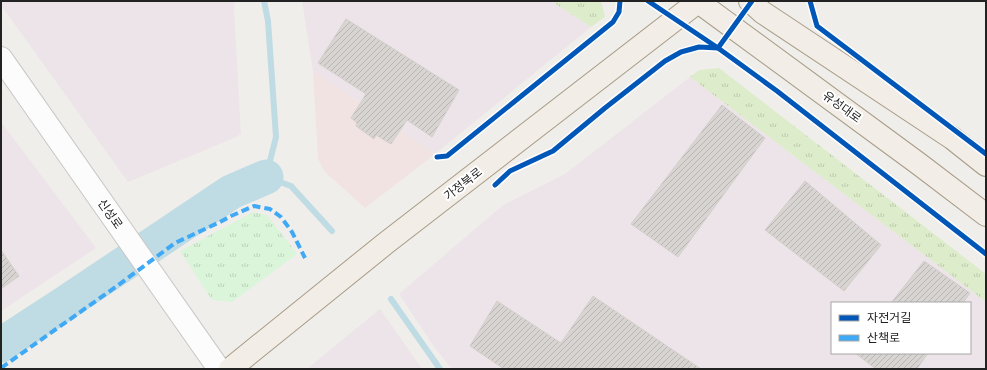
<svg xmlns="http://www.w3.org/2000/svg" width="987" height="370" viewBox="0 0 987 370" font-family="'Asap Condensed','Noto Sans KR',sans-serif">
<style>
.commercial{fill:#f1e3e1}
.industrial{fill:#ede4e9;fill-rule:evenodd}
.grass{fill:url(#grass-tufts)}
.park{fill:url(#park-tufts)}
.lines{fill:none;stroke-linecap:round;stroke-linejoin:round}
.stream{stroke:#bfdbe3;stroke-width:6}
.river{stroke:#bfdbe3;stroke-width:35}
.building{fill:url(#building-hatch);stroke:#d3d0cc}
.minor-casing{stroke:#c9c8c7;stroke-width:24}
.major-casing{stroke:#a79c86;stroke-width:24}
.minor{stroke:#fdfcfc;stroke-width:22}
.major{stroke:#f3ede7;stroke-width:22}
.quiet{stroke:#3fa9f5;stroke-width:4;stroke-dasharray:8 4;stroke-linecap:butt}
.cycleway-casing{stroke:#fff;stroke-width:8}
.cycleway{stroke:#0057b8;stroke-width:5}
.labels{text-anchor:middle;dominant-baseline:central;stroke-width:4;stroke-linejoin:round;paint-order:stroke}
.street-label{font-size:12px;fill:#222;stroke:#fff}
</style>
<defs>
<pattern id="grass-tufts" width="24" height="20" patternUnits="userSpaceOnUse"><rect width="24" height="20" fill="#ddeccb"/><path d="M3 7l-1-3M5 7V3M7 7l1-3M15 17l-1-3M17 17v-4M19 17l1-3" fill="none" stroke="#bdcaae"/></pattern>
<pattern id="park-tufts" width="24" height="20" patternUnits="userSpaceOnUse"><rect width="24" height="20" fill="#daf5da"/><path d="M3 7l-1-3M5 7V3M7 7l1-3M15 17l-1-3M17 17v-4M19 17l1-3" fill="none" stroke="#bbd2bb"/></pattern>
<pattern id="building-hatch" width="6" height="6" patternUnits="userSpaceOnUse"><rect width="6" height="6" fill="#d7d4d2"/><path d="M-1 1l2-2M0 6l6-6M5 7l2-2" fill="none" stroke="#b8b6b4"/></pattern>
</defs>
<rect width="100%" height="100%" fill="#f0eeeb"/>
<path class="commercial" d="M313,71L435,154L365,208L324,171L318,159Z"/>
<g class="industrial">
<path d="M1,1H235L234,10L241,134L234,138L128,182L1,5Z"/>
<path d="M302,1H551L591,27L435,154L313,71Z"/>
<path d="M690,77L986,302V369H452L435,348L399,294L503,205L565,174ZM832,303H970V353H832Z"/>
<path d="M1,122L96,248L1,311Z"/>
<path d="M380,309L422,369H307Z"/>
</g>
<g class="grass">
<path d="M551,1H601L605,17L591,27Z"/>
<path d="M719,68L986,274V302L690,77L699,70Z"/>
</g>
<path class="park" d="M253,212L267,215L297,254L232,302L212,300L180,251Z"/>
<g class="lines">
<g class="stream">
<path d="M264,1L268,21L276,137L266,177L291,186L332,231"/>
<path d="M391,299L440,369"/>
</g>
<path class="river" d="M1,345L64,304L231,192L266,177"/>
</g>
<g class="building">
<path d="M346,19L459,90L432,137L407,120L391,144L376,135L374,139L356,126L357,123L351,118L366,94L318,63Z"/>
<path d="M722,105L765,138L678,257L631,224Z"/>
<path d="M805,181L881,245L844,291L765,230Z"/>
<path d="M1,250L19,276L1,289Z"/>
<path d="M924,261L970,293L963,303H891Z"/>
<path d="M593,296L701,369H504L470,346L497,301L561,343Z"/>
<path d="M855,353H928L917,369H876Z"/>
</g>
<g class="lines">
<defs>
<path id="minor" d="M1,58L219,369"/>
<g id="major">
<path d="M697,1L919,164L986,215"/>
<path d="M750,1L762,12L952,138L986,165"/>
<path d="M230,369L386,243L699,1"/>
</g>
</defs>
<use href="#minor" class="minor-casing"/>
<use href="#major" class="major-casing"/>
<use href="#minor" class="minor"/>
<use href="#major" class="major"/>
<path class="quiet" d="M1,368L117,286L175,243L220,222L231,216L254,206L270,209L281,217L292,232L305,258"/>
<defs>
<g id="cycleway">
<path d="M648,1L718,48L752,1"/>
<path d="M810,1L817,26L986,154"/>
<path d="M437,157L447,156L613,22L619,12L620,1"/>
<path d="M495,185L510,171L553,151L605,108L665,61L681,52L699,47L718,48L777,91L986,254"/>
</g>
</defs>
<use href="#cycleway" class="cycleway-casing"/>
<use href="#cycleway" class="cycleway"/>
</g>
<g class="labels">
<g class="street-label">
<text transform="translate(842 107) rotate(36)">유성대로</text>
<text transform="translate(463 184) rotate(-38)">가정북로</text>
<text transform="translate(110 214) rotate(55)">신성로</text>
</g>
</g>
<rect width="987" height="370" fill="none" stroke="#222222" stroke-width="4"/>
<rect x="831" y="302" width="140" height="52" fill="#ffffff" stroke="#a7a7a7"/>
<rect x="839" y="315" width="20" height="6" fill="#0057b8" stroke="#a7a7a7"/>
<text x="867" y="322" font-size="12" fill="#222222">자전거길</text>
<rect x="839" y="335" width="20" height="6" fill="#3fa9f5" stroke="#a7a7a7"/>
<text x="867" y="342" font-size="12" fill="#222222">산책로</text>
</svg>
